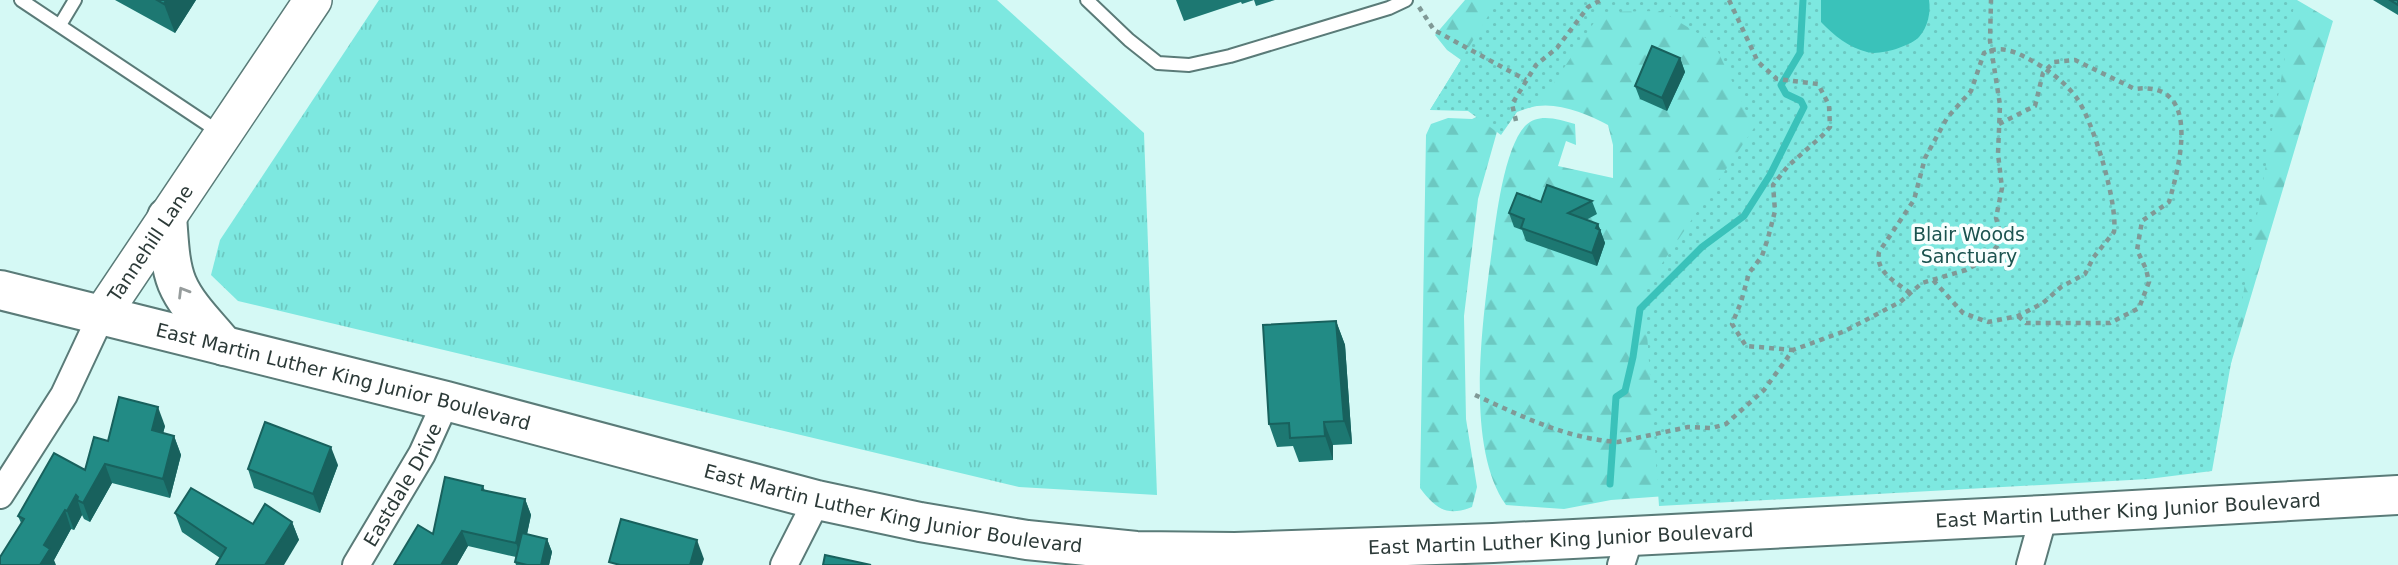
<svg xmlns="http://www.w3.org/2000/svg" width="2398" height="565" viewBox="0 0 2398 565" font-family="'DejaVu Sans',sans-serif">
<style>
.grass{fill:url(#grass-tufts)}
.forest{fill:url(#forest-firs)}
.park{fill:url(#park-dots)}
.water{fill:#3ac2ba}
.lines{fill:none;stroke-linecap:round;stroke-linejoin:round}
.stream{stroke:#3ac2ba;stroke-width:7}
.lane-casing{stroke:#5a7b78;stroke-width:16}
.street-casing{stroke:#5a7b78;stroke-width:30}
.secondary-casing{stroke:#5a7b78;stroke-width:40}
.primary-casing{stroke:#5a7b78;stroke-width:42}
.path{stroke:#809996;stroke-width:4.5;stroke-dasharray:5 5;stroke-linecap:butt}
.lane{stroke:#fff;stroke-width:12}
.street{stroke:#fff;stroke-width:26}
.secondary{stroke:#fff;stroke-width:37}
.primary{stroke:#fff;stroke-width:38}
.wall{fill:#1d7872}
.shaded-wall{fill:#18615d}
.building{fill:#228b85;stroke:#18615d;stroke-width:2}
.oneway{stroke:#969c9c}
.labels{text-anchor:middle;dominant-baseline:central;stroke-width:7;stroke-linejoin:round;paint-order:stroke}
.park-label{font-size:19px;fill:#1b534f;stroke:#f8fffe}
.street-label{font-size:19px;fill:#2c3a38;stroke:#f8fffe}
</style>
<defs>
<pattern id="grass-tufts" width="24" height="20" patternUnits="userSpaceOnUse" patternTransform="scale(1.75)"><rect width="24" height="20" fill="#7de8e0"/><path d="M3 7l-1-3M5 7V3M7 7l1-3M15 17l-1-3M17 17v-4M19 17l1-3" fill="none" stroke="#6cc8c1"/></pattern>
<pattern id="forest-firs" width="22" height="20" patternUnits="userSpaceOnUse" patternTransform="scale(1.75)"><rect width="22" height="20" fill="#7de8e0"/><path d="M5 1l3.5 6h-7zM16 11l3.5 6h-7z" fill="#6cc8c1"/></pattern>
<pattern id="park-dots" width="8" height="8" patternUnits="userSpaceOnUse" patternTransform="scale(1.75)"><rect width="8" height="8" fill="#7de8e0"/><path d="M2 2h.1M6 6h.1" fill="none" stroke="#6cc8c1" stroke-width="1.8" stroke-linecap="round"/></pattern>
</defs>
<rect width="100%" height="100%" fill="#d5f9f5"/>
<path class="grass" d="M379,0H997L1144,133L1157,495L1019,487L238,301L211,275L220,240Z"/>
<g class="forest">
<path d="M1465,0H2297L2333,21L2201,464L1763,489L1611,500L1564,509L1506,505C1464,446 1483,318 1492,249C1496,218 1504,149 1525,126C1539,112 1559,120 1575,124L1576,145L1566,141L1558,166L1613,178V145L1608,125C1586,113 1553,100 1529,108L1430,110L1461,60L1447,50L1435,35Z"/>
<path d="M1487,112L1500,121L1478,199L1464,316L1466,419L1477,487L1472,507C1447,517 1436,509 1420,488L1426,135L1431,124L1448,118L1472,119Z"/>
</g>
<path class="park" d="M1498,0H2295L2212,471L2148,479L1659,506L1644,290L1754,128L1714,43L1661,11L1601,12L1540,104L1517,112L1501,135L1468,111L1430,110Z"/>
<path class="water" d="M1821,0H1929C1931,12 1928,27 1919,37C1911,46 1879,56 1867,52C1850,48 1833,35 1821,22Z"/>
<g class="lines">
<path class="stream" d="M1610,484L1616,397L1625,391L1633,357L1640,309L1702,247L1744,216L1770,175L1804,107L1801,101L1786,94L1781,85L1800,53L1803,0"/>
<defs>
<g id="lane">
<path d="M21,0L219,132"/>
<path d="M1087,0L1129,40L1158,63L1189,65L1230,56L1389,8L1406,0"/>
<path d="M60,25L75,0"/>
</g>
<g id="street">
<path d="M0,495L64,395L101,316"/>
<path id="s1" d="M356,565L422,454L446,401"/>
<path d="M784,565L817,500"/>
<path d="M1621,565L1630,537"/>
<path d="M2030,565L2044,515"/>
</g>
<g id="secondary">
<path id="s2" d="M101,316L313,0"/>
</g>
<g id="primary">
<path d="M167,217C169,239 169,263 177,283C187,307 209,327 224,346"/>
<path id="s3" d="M0,290L446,401L817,500L920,522L1027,540L1136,551L1235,552L1493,543L2044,515L2398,495"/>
</g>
</defs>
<use href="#lane" class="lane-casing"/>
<use href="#street" class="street-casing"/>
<use href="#secondary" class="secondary-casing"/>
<use href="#primary" class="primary-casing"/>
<g class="path">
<path d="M1729,0L1758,62L1777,79L1818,84L1829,105L1830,127L1823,135L1788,166L1773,185L1775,211L1768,238L1762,256L1749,273L1741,302L1732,324L1746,346L1793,350"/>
<path d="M1419,7L1434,30L1526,80"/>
<path d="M1516,121L1512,104L1536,65L1557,48L1588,7L1601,0"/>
<path d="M1999,124L2035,106L2043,73L2054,62L2075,60L2135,89C2202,80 2180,164 2169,202L2142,221L2137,250L2146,269L2149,282L2139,308L2110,323H2026L2018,316"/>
<path d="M1910,293C1896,282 1875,272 1879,252L1914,200L1925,158L1947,118L1971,91L1984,53C1998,46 2012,50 2025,57C2044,67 2062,79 2076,97C2093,120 2118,203 2114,232L2093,258L2085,274L2061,287L2043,303L2018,316L1988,322L1963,313L1933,280"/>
<path d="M1475,395C1521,416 1567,439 1618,442L1688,427L1712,428L1726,424L1764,390L1793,350L1845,331L1900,302L1922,283L1966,270L1988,258L1997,246L2001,236L1996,218L2002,188L1998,154L2000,105L1990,41L1991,0"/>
</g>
<use href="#lane" class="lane"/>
<use href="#street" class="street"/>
<use href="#secondary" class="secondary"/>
<use href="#primary" class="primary"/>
</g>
<g class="wall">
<path d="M115,0H196L175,33Z"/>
<path d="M1176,0H1275L1256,6L1254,0L1242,4L1241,2L1184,21Z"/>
<path d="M2373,0H2398V16V15Z"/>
<path d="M1680,58L1685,72L1667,111L1640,99L1635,86Z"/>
<path d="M1592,201L1597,214L1586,220L1598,224L1605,243L1597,266L1526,241L1522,230L1514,227L1509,213L1541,202Z"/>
<path d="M1336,321L1345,345L1352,444L1333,445V460L1299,462L1293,446L1277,447L1269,424Z"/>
<path d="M165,426L163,433L174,436L181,455L170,498L112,483L90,522L84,519L82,515L74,530L71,529L54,560L21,523L18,516L85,470L108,441Z"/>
<path d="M338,465L320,513L254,488L248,469Z"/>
<path d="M483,486L485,491L525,499L531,515L527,534L547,539L552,552L549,565H516L515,562L516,557L468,546L457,565H394L433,534Z"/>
<path d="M175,513L253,524L292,522L299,540L220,558L182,532Z"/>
</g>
<g class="shaded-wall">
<path d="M166,0H196L175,33L164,4Z"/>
<path d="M1680,58L1685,72L1667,111L1662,98Z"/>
<path d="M1598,224L1605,243L1597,266L1592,253Z"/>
<path d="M1336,321L1345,345L1352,444L1344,421Z"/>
<path d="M158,407L165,426L159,449L152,430Z"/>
<path d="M1324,422L1333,445V460L1325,436Z"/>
<path d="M174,436L181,455L170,498L163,479Z"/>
<path d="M331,447L338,465L320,513L313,494Z"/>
<path d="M105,464L112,483L90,522L83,503Z"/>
<path d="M76,495L82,515L74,530L67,511Z"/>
<path d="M525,499L531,515L522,558L516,543Z"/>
<path d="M65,510L71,529L54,560L56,565H40L44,545Z"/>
<path d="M292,522L299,540L284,565H265Z"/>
<path d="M462,531L468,546L457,565H441Z"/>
<path d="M547,539L552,552L549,565H541Z"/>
<path d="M697,540L704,559L702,565H690Z"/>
</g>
<g class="building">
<path d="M157,0H166L164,4Z"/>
<path d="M2390,0H2398V5Z"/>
<path d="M1652,46L1680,58L1662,98L1635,86Z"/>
<path d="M1547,185L1592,201L1568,213L1598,224L1596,228L1600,230L1592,253L1521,228L1524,219L1509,213L1517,193L1541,202Z"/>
<path d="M1336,321L1344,421L1324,422L1325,436L1290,438L1289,423L1269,424L1263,325Z"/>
<path d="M119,397L158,407L152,430L174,436L163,479L105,464L83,503L77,500L78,497L76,495L67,511L65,510L44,545L50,549L40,565H0V557L24,519L18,516L54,453L85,470L94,437L108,441Z"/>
<path d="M265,422L331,447L313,494L248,469Z"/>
<path d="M445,477L483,486L482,490L525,499L516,543L462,531L441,565H394L418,525L433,534Z"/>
<path d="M191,488L253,524L265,504L292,522L265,565H216L226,548L175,513Z"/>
<path d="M621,519L697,540L690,565H620L609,562Z"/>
<path d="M522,533L547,539L541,565H527L515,562Z"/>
<path d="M825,555L871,565H823Z"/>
</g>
<defs><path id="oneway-chevron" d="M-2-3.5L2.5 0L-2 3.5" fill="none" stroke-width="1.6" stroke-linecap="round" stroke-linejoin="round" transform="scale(1.75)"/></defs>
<use class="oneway" href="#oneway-chevron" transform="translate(183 292) rotate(-121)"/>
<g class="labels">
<g class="park-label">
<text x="1969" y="234">Blair Woods<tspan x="1969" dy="22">Sanctuary</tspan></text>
</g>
<g class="street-label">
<text stroke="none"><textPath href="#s2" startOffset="88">Tannehill Lane</textPath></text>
<text stroke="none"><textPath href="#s3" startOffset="354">East Martin Luther King Junior Boulevard</textPath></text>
<text stroke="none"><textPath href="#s1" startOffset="93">Eastdale Drive</textPath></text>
<text stroke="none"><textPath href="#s3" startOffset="920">East Martin Luther King Junior Boulevard</textPath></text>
<text stroke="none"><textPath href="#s3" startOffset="2160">East Martin Luther King Junior Boulevard</textPath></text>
<text stroke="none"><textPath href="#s3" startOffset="1592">East Martin Luther King Junior Boulevard</textPath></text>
</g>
</g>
</svg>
